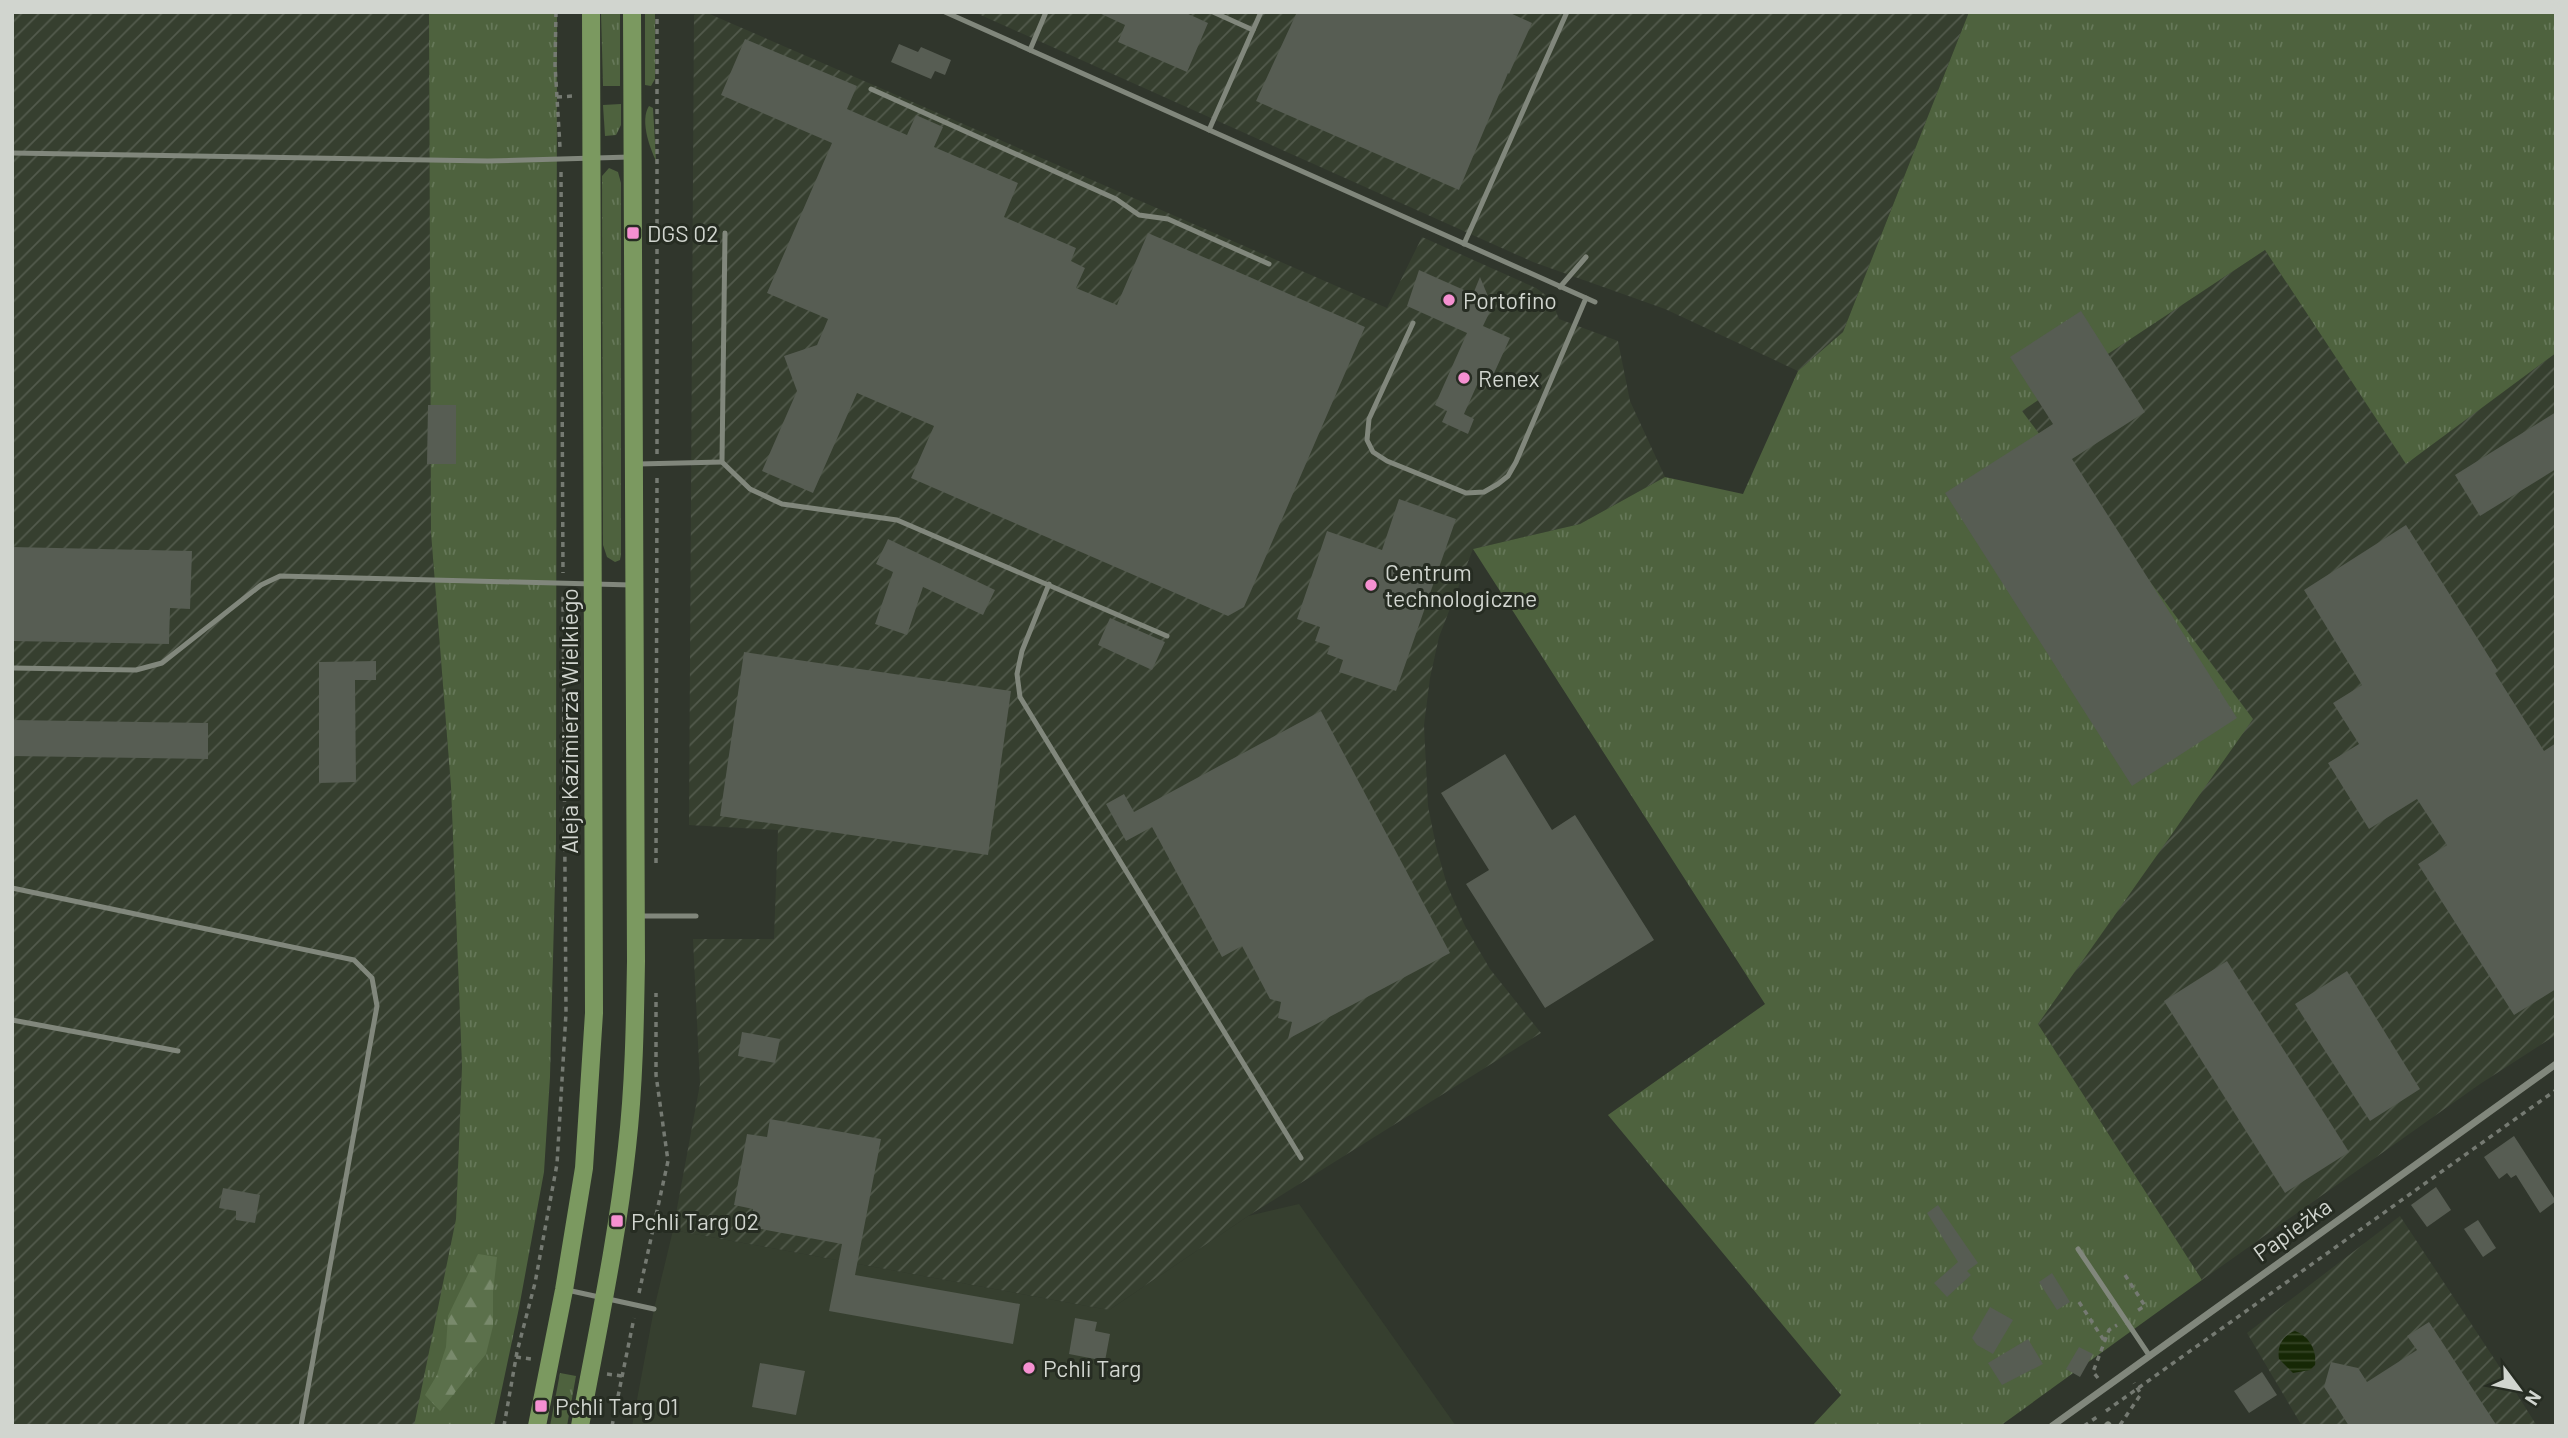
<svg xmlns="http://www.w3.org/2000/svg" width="2568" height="1438" viewBox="0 0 2568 1438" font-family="Barlow,sans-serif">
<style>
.built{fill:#363f2f}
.industrial{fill:url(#industrial-furrows)}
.grass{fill:url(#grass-tufts)}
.forest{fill:url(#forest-firs)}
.water{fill:url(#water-rules)}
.building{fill:#575d53}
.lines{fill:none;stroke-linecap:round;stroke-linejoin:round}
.path{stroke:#757a72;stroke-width:3.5;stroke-dasharray:5 5;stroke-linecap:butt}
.lane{stroke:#81877c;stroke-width:5}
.street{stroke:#81877c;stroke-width:7}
.primary{stroke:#7b9960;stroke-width:18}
.poi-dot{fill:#f590d1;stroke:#262c22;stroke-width:2.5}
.labels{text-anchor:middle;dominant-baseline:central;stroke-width:6;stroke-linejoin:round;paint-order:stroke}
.poi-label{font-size:23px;fill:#d1d5cf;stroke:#262c22;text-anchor:start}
.street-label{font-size:23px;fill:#d1d5cf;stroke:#262c22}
</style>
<defs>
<pattern id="industrial-furrows" width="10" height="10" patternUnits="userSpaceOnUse" patternTransform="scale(1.75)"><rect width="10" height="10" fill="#363f2f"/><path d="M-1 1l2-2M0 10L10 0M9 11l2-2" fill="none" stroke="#525a4c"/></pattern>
<pattern id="grass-tufts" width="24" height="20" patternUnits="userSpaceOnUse" patternTransform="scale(1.75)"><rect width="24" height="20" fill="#4e623e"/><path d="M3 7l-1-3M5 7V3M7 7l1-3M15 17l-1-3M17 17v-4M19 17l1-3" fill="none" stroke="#667859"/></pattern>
<pattern id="forest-firs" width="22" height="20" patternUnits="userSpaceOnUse" patternTransform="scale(1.75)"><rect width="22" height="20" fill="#5b704b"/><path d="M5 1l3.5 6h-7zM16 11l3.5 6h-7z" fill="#798a6c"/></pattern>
<pattern id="water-rules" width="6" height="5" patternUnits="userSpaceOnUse" patternTransform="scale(1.75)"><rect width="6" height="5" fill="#162805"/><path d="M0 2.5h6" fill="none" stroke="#374628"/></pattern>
</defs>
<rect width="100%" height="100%" fill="#30362c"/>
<path class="built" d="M1299,1204L1456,1426H632L654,1309L673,1230L1109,1310L1248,1216Z"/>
<g class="industrial">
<path d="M12,12H429L431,533L451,787L462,1065L456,1219L448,1284L418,1426H12Z"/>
<path d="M699,12H705L1387,308L1422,237L1536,288L1551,299L1559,319L1618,341L1630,401L1665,477L1580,524L1473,549L1439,637L1430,678L1424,725L1428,806L1436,846L1447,885L1465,926L1490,969L1541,1033L1248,1216L1109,1310L673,1230L700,1084L693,939H774L778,830L689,825L694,15Z"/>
<path d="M974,12H1969L1843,332L1798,371L1665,309L1533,262Z"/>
<path d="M2265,250L2406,463L2556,353V1035L2480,1084L2202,1280L2038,1024L2252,719L2021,411Z"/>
<path d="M2400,1216L2501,1369L2537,1426H2302L2247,1333Z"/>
</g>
<g class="grass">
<path d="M429,12H557L556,841L550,1077L544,1172L519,1308L494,1426H414L456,1219L462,1066L451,787L431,533Z"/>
<path d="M601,12H620V86H603Z"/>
<path d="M645,12H655V79L651,86L645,85Z"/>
<path d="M1969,12H2556V353L2406,464L2265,250L2022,411L2253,719L2038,1024L2202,1280L2000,1426H1812L1841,1395L1608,1115L1765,1004L1473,549L1580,524L1665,477L1743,494L1798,371L1843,332Z"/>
<path d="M621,104V125L616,135L605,136L603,105Z"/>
<path d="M649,106L653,108L656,161C649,146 640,120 649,106Z"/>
<path d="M609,168L618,172L621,183V555L620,560L615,562L607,557L603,545L602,176Z"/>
<path d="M560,1373L576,1376L567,1426H550Z"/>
</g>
<path class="forest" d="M478,1254L497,1257L493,1292V1326L486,1354L440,1411L425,1395L437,1375L446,1347L448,1316Z"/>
<path class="water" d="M2295,1331C2309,1336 2317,1350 2315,1365L2310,1370L2293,1373L2279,1359C2277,1346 2282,1336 2295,1331Z"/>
<g class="building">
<path d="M1097,12H1184L1208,23L1187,72L1118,42L1125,25Z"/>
<path d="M1297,12H1508L1532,23L1509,74L1508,73L1459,190L1256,101Z"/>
<path d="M745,39L857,86L847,109L907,135L916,115L943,127L934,147L1018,183L1004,217L1076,248L1071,261L1085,268L1076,288L1117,305L1148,233L1365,327L1244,607L1228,616L911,478L934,426L857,393L813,493L762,471L797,391L784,356L817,345L828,319L767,293L832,143L721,95Z"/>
<path d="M899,44L918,52L921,47L951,60L945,75L935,71L931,79L891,62Z"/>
<path d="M1419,270L1473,294L1480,277L1490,301L1494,303L1483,326L1510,338L1491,380L1481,376L1464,414L1474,419L1468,434L1442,422L1447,411L1435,405L1467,333L1407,306Z"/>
<path d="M2081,311L2145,412L2072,459L2237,718L2132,786L1945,493L2053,424L2010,357Z"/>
<path d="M428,405H456V464H427Z"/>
<path d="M2556,412V469L2480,516L2455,475Z"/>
<path d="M1399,499L1456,519L1396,691L1339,672L1343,660L1327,654L1330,646L1315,641L1320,627L1297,619L1327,531L1382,550Z"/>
<path d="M2406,525L2498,671L2495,673L2544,751L2556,743V989L2514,1015L2418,864L2447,845L2417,799L2369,829L2328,763L2359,744L2333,703L2362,685L2304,590Z"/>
<path d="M888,539L995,590L983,615L923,587L907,635L875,624L893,572L876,564Z"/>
<path d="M12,547L192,551L190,609L170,608L169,644L12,641Z"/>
<path d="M1110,618L1165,642L1152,670L1098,645Z"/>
<path d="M744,652L1011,691L988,855L720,816Z"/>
<path d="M376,661V680H355L356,782L319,783V662Z"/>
<path d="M1321,711L1450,953L1288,1039L1292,1022L1278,1018L1281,1002L1270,999L1242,946L1222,957L1152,827L1126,841L1106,804L1124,794L1134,812Z"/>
<path d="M12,720L208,723V759L12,756Z"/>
<path d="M1505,754L1552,830L1575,815L1654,940L1545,1008L1466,884L1489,870L1441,793Z"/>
<path d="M2227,961L2349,1152L2285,1193L2164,1001Z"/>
<path d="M2347,971L2420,1089L2370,1121L2295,1004Z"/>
<path d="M742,1032L780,1039L775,1063L738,1056Z"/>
<path d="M770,1119L881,1139L855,1275L1020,1304L1013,1344L829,1311L842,1244L750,1227L753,1209L734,1205L747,1134L767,1137Z"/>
<path d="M2514,1136L2556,1201L2540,1213L2516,1175L2511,1178L2507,1173L2499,1179L2484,1157Z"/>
<path d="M2436,1187L2451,1210L2427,1227L2411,1205Z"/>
<path d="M223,1188L260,1195L255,1223L236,1220V1211L219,1208Z"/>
<path d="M1938,1205L1978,1263L1967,1271L1971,1275L1947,1297L1934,1283L1958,1262L1927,1213Z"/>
<path d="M2478,1220L2496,1248L2483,1257L2464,1229Z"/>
<path d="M2052,1273L2070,1302L2057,1310L2039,1282Z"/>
<path d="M1990,1307L2013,1320L1993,1354L1977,1345L1972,1338Z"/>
<path d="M1075,1318L1097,1322L1095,1331L1110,1334L1105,1361L1069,1354Z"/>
<path d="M2429,1322L2497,1426H2349L2324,1387L2331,1362L2358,1368L2367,1382L2417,1350L2407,1336Z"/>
<path d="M2028,1339L2043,1364L2002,1385L1988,1363Z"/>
<path d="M2079,1347L2093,1354L2080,1377L2066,1369Z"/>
<path d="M760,1363L805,1371L796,1415L752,1407Z"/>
<path d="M2262,1372L2277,1395L2249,1413L2234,1391Z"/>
</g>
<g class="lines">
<g class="path">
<path d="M556,12L555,65L560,147"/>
<path d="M557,97L574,96"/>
<path d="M561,172L563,573"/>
<path d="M657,454V12"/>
<path d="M656,863L657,475"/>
<path d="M2125,1275L2145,1306L2135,1312"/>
<path d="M639,1293L668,1161L656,1075V993"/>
<path d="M2079,1302L2105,1342"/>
<path d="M516,1357L531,1359"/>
<path d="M607,1374L622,1376"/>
<path d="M2098,1378L2093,1372L2109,1330L2117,1325"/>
<path d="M2106,1411L2556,1090"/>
<path d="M2120,1425L2141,1394L2134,1383"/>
<path d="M504,1426L517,1352L535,1283L557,1164L566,1013L563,595"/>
<path d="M612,1426L634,1318"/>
<path d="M2084,1426L2097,1417"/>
</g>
<g class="lane">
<path d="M945,12L1595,302"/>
<path d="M1213,12L1253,30"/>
<path d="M1030,50L1046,12"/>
<path d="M871,89L1116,199L1139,215L1168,219L1269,264"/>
<path d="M1209,130L1261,12"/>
<path d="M12,153L488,161L630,157"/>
<path d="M725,233L722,462L750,489L782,504L897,520L1167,636"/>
<path d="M1464,244L1567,12"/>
<path d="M1560,287L1586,257"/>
<path d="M1413,323L1369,419L1367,440L1373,452L1387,461L1466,493L1484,492L1498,484L1508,476L1516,462L1586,298"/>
<path d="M638,464L722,462"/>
<path d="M1049,584L1022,651L1017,674L1020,697L1301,1158"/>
<path d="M12,668L136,670L162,663L261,585L280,576L632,585"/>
<path d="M12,888L354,960L372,978L377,1006L301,1426"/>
<path d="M639,916H696"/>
<path d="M12,1020L178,1051"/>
<path d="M2078,1249L2149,1355"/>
<path d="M567,1290L654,1309"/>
</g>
<g class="street">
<path d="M2052,1426L2556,1064"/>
<path d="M2107,1426L2108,1425"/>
</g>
<g class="primary">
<path d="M537,1426L564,1290L584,1168L594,1013L591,12"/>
<path d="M580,1426C597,1333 617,1241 627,1147C634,1086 635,1023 636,961L632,12"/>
</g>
</g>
<g class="poi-dot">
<rect x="626" y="226" width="14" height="14" rx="3.5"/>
<circle cx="1449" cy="300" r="7"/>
<circle cx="1464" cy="378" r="7"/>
<circle cx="1371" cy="585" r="7"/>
<rect x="610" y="1214" width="14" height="14" rx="3.5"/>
<circle cx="1029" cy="1368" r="7"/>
<rect x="534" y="1399" width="14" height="14" rx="3.5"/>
</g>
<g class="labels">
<g class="poi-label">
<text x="647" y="233">DGS 02</text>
<text x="1463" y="300">Portofino</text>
<text x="1478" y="378">Renex</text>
<text x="1385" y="572">Centrum<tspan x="1385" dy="26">technologiczne</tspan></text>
<text x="631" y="1221">Pchli Targ 02</text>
<text x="1043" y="1368">Pchli Targ</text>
<text x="555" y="1406">Pchli Targ 01</text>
</g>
<g class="street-label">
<text transform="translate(569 721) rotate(-90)">Aleja Kazimierza Wielkiego</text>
<text transform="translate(2292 1229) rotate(-36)">Papieżka</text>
</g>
</g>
<rect width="2568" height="1438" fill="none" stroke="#d1d5cf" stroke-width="28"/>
<g transform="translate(2519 1389) rotate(122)" stroke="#262c22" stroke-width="5" paint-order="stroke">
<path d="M0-5L12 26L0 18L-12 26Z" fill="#d1d5cf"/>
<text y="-10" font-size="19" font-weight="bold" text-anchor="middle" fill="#d1d5cf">N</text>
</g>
</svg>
